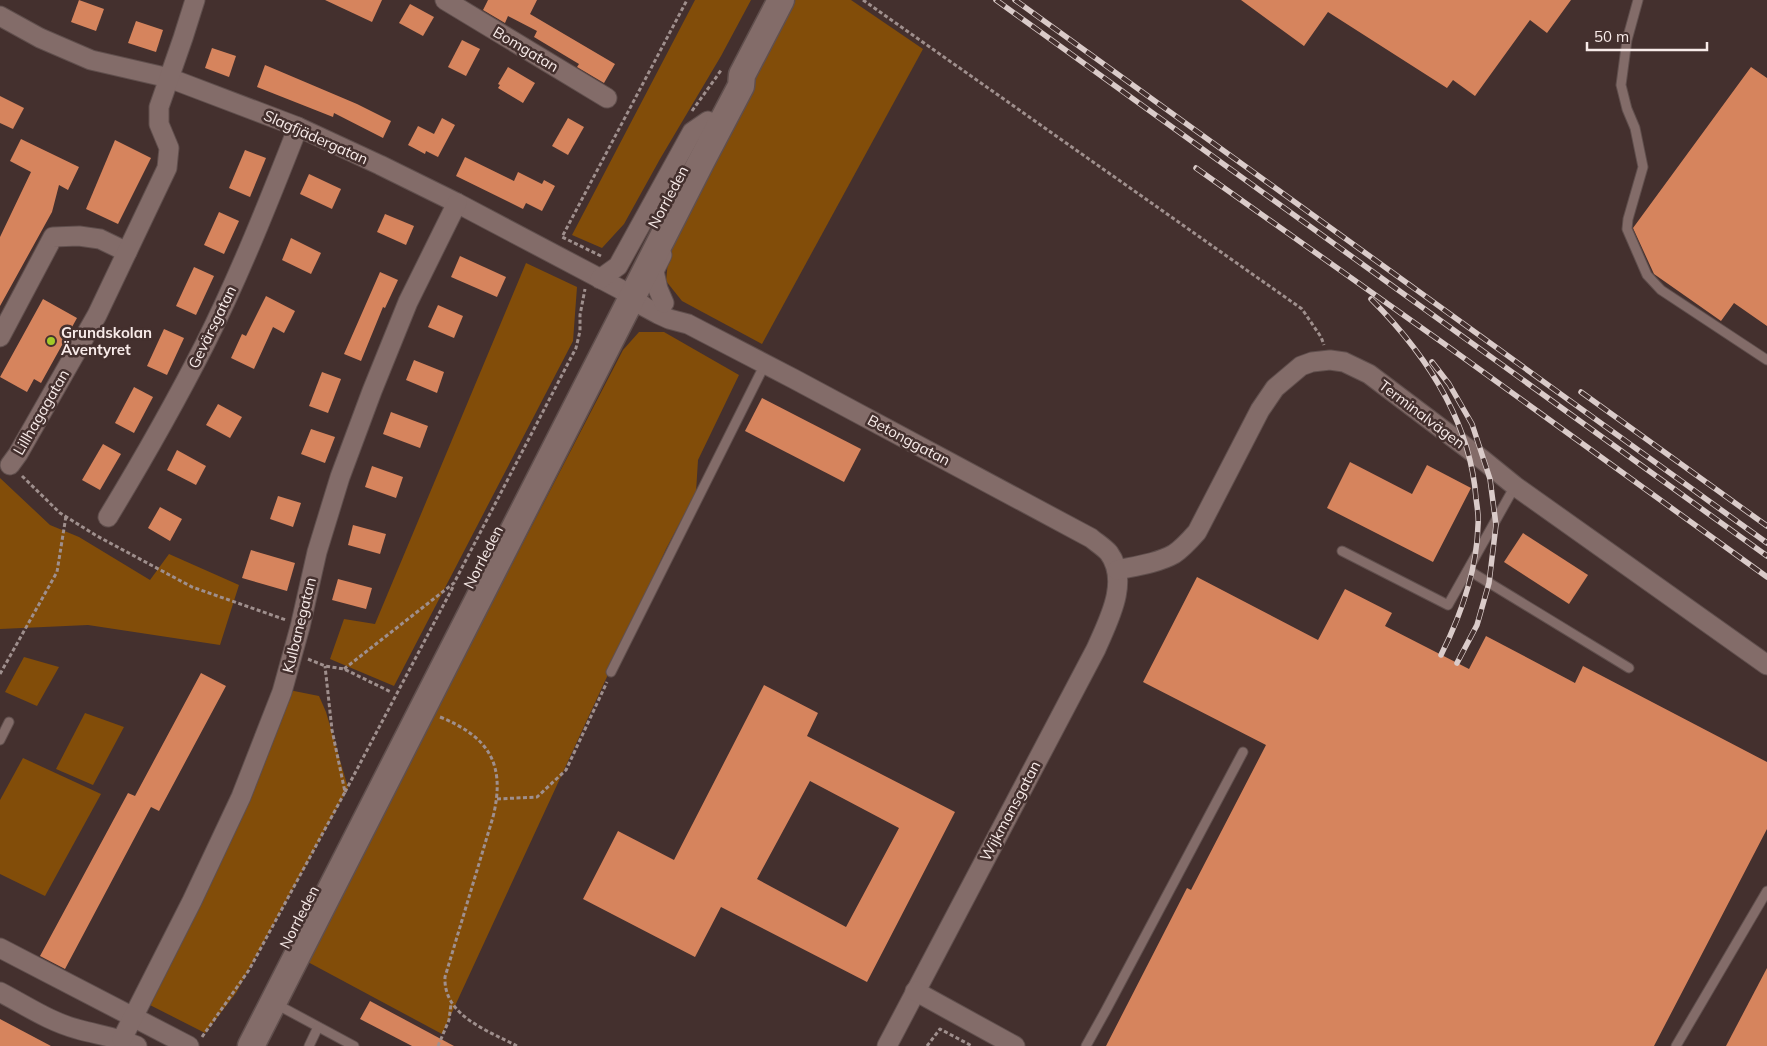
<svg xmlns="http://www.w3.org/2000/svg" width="1767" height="1046" viewBox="0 0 1767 1046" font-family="Mulish,sans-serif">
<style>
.green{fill:#824d09}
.building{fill:#d6845d;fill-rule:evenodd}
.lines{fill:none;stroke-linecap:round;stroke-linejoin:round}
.service-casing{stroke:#604f4d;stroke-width:11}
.minor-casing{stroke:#604f4d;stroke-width:21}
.secondary-casing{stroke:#604f4d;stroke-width:29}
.path{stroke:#9f8f8d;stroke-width:3;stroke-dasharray:4 2.5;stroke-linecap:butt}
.service{stroke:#836c69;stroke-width:9}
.minor{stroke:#836c69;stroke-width:19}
.secondary{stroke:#836c69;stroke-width:26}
.rail-casing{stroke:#dacbc9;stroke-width:5.5}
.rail{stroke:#44302e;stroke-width:4;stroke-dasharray:11;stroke-linecap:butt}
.poi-dot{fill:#a2c928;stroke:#44302e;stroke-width:2}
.labels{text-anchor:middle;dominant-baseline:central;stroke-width:5;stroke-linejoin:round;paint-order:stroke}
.street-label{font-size:15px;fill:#f8ebe9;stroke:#44302e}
.poi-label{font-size:15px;font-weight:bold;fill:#f8ebe9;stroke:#44302e;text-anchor:start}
</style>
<rect width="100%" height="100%" fill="#44302e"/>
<g class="green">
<path d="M695,0H751L721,56L660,159L624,224L602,248L572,235Z"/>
<path d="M794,0H851L923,49L762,344L682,301L666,281L669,251Z"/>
<path d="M526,263L577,287L573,341L394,686L330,659L344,619L375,624Z"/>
<path d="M639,332H664L739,375L698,460L696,492L666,549L442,1034L306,961L623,350Z"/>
<path d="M0,478L50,525L79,537L150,580L169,554L239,585L220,645L88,625L0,629Z"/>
<path d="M24,657L59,667L37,706L5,692Z"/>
<path d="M289,690L319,696L326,712L348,788L236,993L205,1033L144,1002Z"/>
<path d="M85,713L124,727L93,785L56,769Z"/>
<path d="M23,758L101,794L45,896L0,874V800Z"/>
</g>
<g class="building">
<path d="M79,0L104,9L96,31L71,22Z"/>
<path d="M325,0H382L372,22Z"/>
<path d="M488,0H537L530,14L615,64L604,83L577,67L579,64L534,37L537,31L508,16L505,23L483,10Z"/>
<path d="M1241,0H1571L1547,33L1530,20L1475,96L1453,80L1447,88L1328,12L1304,46Z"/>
<path d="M410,4L434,17L423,36L399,23Z"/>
<path d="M136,21L163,30L156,52L128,43Z"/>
<path d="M462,40L480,49L466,76L448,67Z"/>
<path d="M212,48L236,56L229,77L205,68Z"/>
<path d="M265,65L357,104L391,121L383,138L334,113L333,117L257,87Z"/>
<path d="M508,67L535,83L523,103L498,88L500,85L498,84Z"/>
<path d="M1751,67L1767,78V326L1734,303L1721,321L1654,274L1633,228Z"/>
<path d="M0,96L24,108L13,129L0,123Z"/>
<path d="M442,118L455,125L438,157L426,151L425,154L408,145L418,126L434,134Z"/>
<path d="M568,118L584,127L568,155L552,146Z"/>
<path d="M21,139L79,167L68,190L59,185L52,212L0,306V237L31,172L10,161Z"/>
<path d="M115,140L151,158L118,224L86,209Z"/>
<path d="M245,150L266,158L250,197L229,188Z"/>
<path d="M465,157L514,181L518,172L542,184L544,180L555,186L542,211L526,203L523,209L456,176Z"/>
<path d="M309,174L341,189L332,209L300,194Z"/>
<path d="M219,212L239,221L224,254L204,245Z"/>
<path d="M385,214L414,226L406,245L377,232Z"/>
<path d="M291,238L321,253L311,274L282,260Z"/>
<path d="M460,256L506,277L497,297L451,277Z"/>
<path d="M194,267L214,276L196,315L176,306Z"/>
<path d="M380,272L398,280L385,308L383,307L361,361L344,354Z"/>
<path d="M266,296L295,311L284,333L273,327L254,369L231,358L242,334L246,336Z"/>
<path d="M43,299L77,318L41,383L34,379L27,392L0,377Z"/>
<path d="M438,305L463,316L454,338L428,327Z"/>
<path d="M164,329L184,338L167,375L147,366Z"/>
<path d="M414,360L444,372L437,393L406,380Z"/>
<path d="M322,372L341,379L328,413L309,406Z"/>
<path d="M134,387L153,397L134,433L115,423Z"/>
<path d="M762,398L861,449L844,482L745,431Z"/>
<path d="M218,404L242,417L230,438L206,425Z"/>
<path d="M391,412L428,426L420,448L383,434Z"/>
<path d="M311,429L335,437L325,463L301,454Z"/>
<path d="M103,444L121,454L100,490L82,480Z"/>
<path d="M177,450L206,466L196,485L167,470Z"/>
<path d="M1350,462L1412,494L1427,465L1471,488L1433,562L1327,508Z"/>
<path d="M372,466L403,477L396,498L365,487Z"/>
<path d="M278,496L301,503L293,527L270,519Z"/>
<path d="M160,507L182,519L170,541L148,528Z"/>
<path d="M353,525L386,534L380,554L348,545Z"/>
<path d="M1523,533L1588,575L1569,604L1504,562Z"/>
<path d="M251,550L295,563L287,591L242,578Z"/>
<path d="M1197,577L1318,640L1345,589L1392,613L1385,626L1469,669L1486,636L1575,683L1583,666L1767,762V829L1654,1046H1106L1187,888L1191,890L1266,745L1143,682Z"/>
<path d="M338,579L372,588L366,609L332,600Z"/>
<path d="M201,673L226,686L159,811L151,807L65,969L40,956L128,793L135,796Z"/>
<path d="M764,685L818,713L807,736L955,812L867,982L721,907L695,957L583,899L618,831L674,860ZM810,781L899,828L846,927L757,879Z"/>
<path d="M1767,968V1046H1726Z"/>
<path d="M370,1001L454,1046H412L360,1019Z"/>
<path d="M0,1019L51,1046H0Z"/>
</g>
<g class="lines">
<defs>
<g id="service">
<path d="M1638,0L1627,40L1621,85L1627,109L1635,128L1643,167L1628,219L1627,229L1647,275L1661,290L1767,360"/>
<path d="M1342,551L1448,605L1515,486"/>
<path d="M1468,570L1629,668"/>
<path d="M611,672L765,364"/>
<path d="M0,740L9,722"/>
<path d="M276,1004L354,1046"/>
<path d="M309,1046L318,1027"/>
<path d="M1086,1046L1106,1010L1243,752"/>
<path d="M1676,1046L1767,891"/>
</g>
<g id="minor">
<path d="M445,0L607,98"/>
<path d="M0,16L40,38L91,60L169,78L298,127L380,165L457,203L620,289L645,307L658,314L669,319L688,324L794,379L1091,538C1097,543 1105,548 1109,553C1130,582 1108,621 1096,649L887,1046"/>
<path d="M662,255L654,271L658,289L664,303"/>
<path d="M600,279L618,266L692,132L708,121"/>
<path d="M0,337L53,237L79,236L100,239L127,252"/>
<path d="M10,465L18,454L97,315L167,168L169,148L159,124V107L183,38L195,0"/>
<path d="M108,517C142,461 175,403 205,344C240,274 269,201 298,127"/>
<path d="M1117,570C1136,566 1158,563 1174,554C1183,548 1190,540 1197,532L1260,410L1275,388L1301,366L1312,362L1330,360L1344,362L1369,374L1483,460L1515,486L1767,665"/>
<path d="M0,948L189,1046"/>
<path d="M915,991L1015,1046"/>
<path d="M0,992C25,1005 50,1022 77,1029C98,1035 117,1037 137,1046"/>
<path d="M122,1039L192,901L241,797L282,692L300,627L317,552L340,477L372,391L408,302L457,203"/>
</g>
<path id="secondary" d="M251,1046L701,162L741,86L742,75L781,0"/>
</defs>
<use href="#service" class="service-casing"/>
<use href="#minor" class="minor-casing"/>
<use href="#secondary" class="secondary-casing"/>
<g class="path">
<path d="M863,0L1302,309L1321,337L1324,345"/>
<path d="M692,111L722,69"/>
<path d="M601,256L562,237L687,0"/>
<path d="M22,476L60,513L97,536L192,587L286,620"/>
<path d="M308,659L325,666L344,669L391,692"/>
<path d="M344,669L454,583L576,348L580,331V315L585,289"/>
<path d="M0,674L57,572L66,516"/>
<path d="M440,717C489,737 506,764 493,817L445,977C443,1016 489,1031 517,1046"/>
<path d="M345,792L454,585"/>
<path d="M497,799L537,797L566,770L607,682"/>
<path d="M202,1037L249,970L345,792L332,730L325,666"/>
<path d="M438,1046L449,1020L451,1004"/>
<path d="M927,1046L940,1029L972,1046"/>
</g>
<use href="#service" class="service"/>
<use href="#minor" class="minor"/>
<use href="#secondary" class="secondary"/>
<defs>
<g id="rail">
<path d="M996,0L1767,556"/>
<path d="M1015,0L1767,543"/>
<path d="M1196,168L1443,343L1767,577"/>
<path d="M1371,299C1425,353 1470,420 1476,498C1477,507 1479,516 1478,525C1477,570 1461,615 1441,655"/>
<path d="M1432,362L1449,384L1472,424L1490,479L1496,525L1489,583L1477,625L1457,663"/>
<path d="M1581,392L1767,526"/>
</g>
</defs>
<use href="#rail" class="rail-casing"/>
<use href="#rail" class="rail"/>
</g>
<circle class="poi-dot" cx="51" cy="341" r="5"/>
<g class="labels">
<g class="street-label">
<text transform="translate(526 49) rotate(31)">Bomgatan</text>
<text transform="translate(316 137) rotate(24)">Slagfjädergatan</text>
<text transform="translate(668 197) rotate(-62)">Norrleden</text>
<text transform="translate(212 327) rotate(-64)">Gevärsgatan</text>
<text transform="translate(41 412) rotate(-60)">Lillhagagatan</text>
<text transform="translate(1422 414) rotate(37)">Terminalvägen</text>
<text transform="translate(909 440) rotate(28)">Betonggatan</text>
<text transform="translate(483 557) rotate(-63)">Norrleden</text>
<text transform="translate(299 625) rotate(-76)">Kulbanegatan</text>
<text transform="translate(1010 811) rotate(-62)">Wijkmansgatan</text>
<text transform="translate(299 917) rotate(-63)">Norrleden</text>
</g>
<g class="poi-label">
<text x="61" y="332">Grundskolan<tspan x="61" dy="17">Äventyret</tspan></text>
</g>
</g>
<path d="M1587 42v8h120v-8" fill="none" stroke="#f8ebe9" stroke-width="2.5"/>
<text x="1594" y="42" font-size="15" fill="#f8ebe9" stroke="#44302e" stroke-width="4" paint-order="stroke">50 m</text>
</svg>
